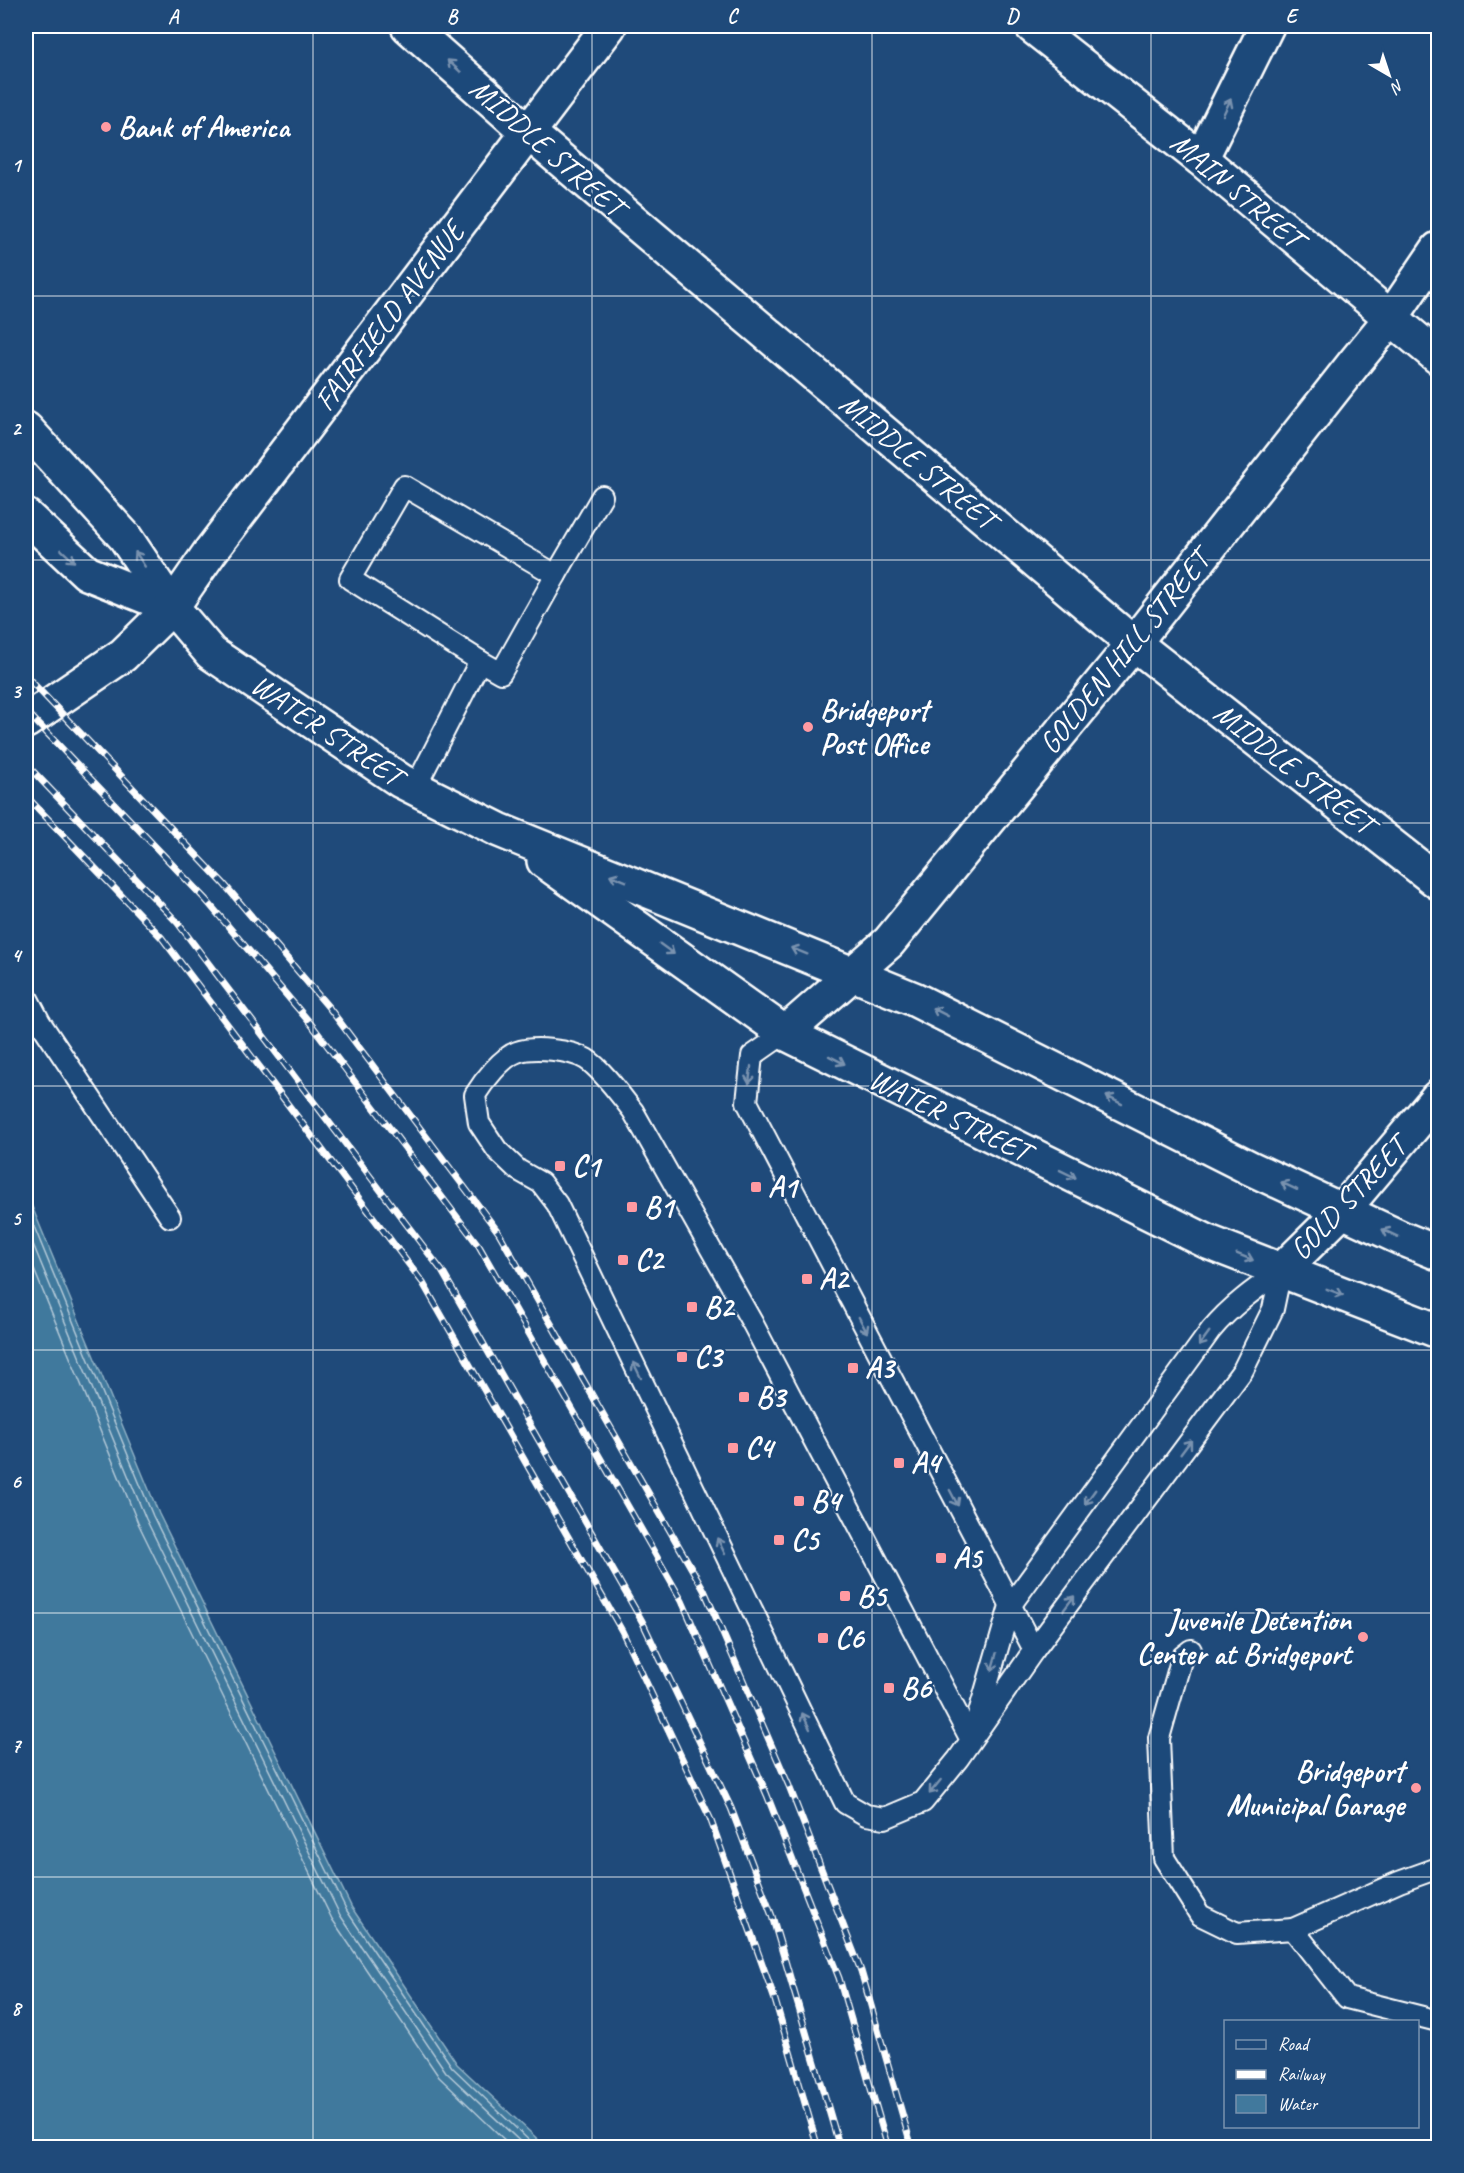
<svg xmlns="http://www.w3.org/2000/svg" width="1464" height="2173" viewBox="0 0 1464 2173" font-family="Caveat,sans-serif">
<style>
.water{fill:#41799d;stroke:#8dafc4;stroke-width:1.5}
.lines{fill:none;stroke-linecap:round;stroke-linejoin:round}
.shore{stroke:#b3c9d8;stroke-width:1.5}
.service-casing{stroke:#fff;stroke-width:24}
.minor-casing{stroke:#fff;stroke-width:38}
.tertiary-casing{stroke:#fff;stroke-width:38}
.secondary-casing{stroke:#fff;stroke-width:38}
.service{stroke:#1f4a7a;stroke-width:20}
.minor{stroke:#1f4a7a;stroke-width:33}
.tertiary{stroke:#1f4a7a;stroke-width:33}
.secondary{stroke:#1f4a7a;stroke-width:33}
.rail-casing{stroke:#fff;stroke-width:7}
.rail{stroke:#1f4a7a;stroke-width:4.5;stroke-dasharray:14;stroke-linecap:butt}
.oneway{stroke:#7992af}
.grid{fill:none;stroke:#fff;stroke-width:1.5;stroke-opacity:0.55}
.poi-dot{fill:#ff9aa2;stroke:#1f4a7a;stroke-width:2}
.labels{text-anchor:middle;dominant-baseline:central;stroke-width:4.5;stroke-linejoin:round;paint-order:stroke}
.poi-label{font-size:30px;font-weight:bold;fill:#fff;stroke:#1f4a7a;text-anchor:start}
.street-label{font-size:30px;fill:#fff;stroke:#1f4a7a}
.neatline{fill:none;stroke:#fff;stroke-width:2}
.grid-label{font-size:20px;text-anchor:middle;font-weight:bold;fill:#fff}
</style>
<rect width="100%" height="100%" fill="#1f4a7a"/>
<filter id="ink" filterUnits="userSpaceOnUse"><feTurbulence type="fractalNoise" baseFrequency=".0167" numOctaves="2"/><feDisplacementMap in="SourceGraphic" scale="12" xChannelSelector="R" yChannelSelector="G"/><feConvolveMatrix kernelMatrix="1 2 1 2 8 2 1 2 1" color-interpolation-filters="sRGB"/></filter>
<g filter="url(#ink)">
<path class="water" d="M26,1192L159,1514L352,1908L457,2064L546,2147H26Z"/>
<g class="lines">
<g class="shore">
<path d="M26,1207L153,1516L347,1911L452,2067L537,2148"/>
<path d="M26,1227L146,1519L340,1915L446,2072L527,2148"/>
<path d="M26,1250L138,1523L332,1919L439,2077L513,2148"/>
</g>
<defs>
<g id="service">
<path d="M480,661L501,673L556,575"/>
<path d="M415,788L480,661L350,579L404,486L556,575L602,496"/>
<path d="M26,995L40,1022L170,1217"/>
<path d="M785,1033L752,1056L747,1102L1034,1650"/>
<path d="M1191,1650L1182,1657L1159,1738L1164,1858L1200,1915L1237,1933L1293,1929"/>
<path d="M976,1723L1010,1606L1211,1330C1231,1306 1255,1289 1281,1271"/>
<path d="M971,1740L753,1324L633,1111C621,1096 602,1069 586,1059C570,1050 534,1046 517,1052C502,1057 483,1082 475,1095L479,1123L497,1150L518,1170L541,1183L557,1204L845,1803L866,1815L885,1818L923,1802L958,1759L1034,1650L1243,1370L1273,1309L1281,1271"/>
<path d="M1438,1868L1399,1882L1293,1929L1347,1998L1438,2021"/>
</g>
<g id="minor">
<path d="M408,26L529,133L1121,633L1438,882"/>
<path d="M1201,159L1267,26"/>
<path d="M1281,1271L1342,1211L1438,1097"/>
</g>
<path id="tertiary" d="M785,1033L889,942L1134,643L1355,362L1391,318L1438,249"/>
<g id="secondary">
<path d="M1032,26L1201,159L1438,357"/>
<path d="M26,429L125,537L172,607L211,653L401,781L499,830L914,999L1250,1168L1401,1238L1438,1253"/>
<path d="M26,516L87,573L172,607"/>
<path d="M26,721L123,655L172,607L210,552L609,26"/>
<path d="M544,861L785,1033L1208,1242L1438,1331"/>
</g>
</defs>
<use href="#service" class="service-casing"/>
<use href="#minor" class="minor-casing"/>
<use href="#tertiary" class="tertiary-casing"/>
<use href="#secondary" class="secondary-casing"/>
<use href="#service" class="service"/>
<use href="#minor" class="minor"/>
<use href="#tertiary" class="tertiary"/>
<use href="#secondary" class="secondary"/>
<defs>
<g id="rail">
<path d="M26,676L224,884L330,1009L499,1233L704,1590L789,1786L861,1971L912,2148"/>
<path d="M26,711L206,900L311,1024L479,1246L682,1601L767,1795L839,1978L888,2148"/>
<path d="M26,764L177,922L442,1271L642,1621L731,1808L772,1916L840,2148"/>
<path d="M26,796L162,938L423,1283L622,1631L710,1818L775,2000L818,2148"/>
</g>
</defs>
<use href="#rail" class="rail-casing"/>
<use href="#rail" class="rail"/>
</g>
<defs><path id="oneway-shaft" d="M-6 0H5M1.5-3L5.5 0L1.5 3" fill="none" stroke-width="1.6" stroke-linecap="round" stroke-linejoin="round" transform="scale(1.5)"/></defs>
<g class="oneway">
<use href="#oneway-shaft" transform="translate(454 66) rotate(-138)"/>
<use href="#oneway-shaft" transform="translate(1227 107) rotate(-64)"/>
<use href="#oneway-shaft" transform="translate(68 556) rotate(43)"/>
<use href="#oneway-shaft" transform="translate(140 559) rotate(-123)"/>
<use href="#oneway-shaft" transform="translate(618 878) rotate(-158)"/>
<use href="#oneway-shaft" transform="translate(667 949) rotate(36)"/>
<use href="#oneway-shaft" transform="translate(799 951) rotate(-158)"/>
<use href="#oneway-shaft" transform="translate(940 1012) rotate(-153)"/>
<use href="#oneway-shaft" transform="translate(837 1060) rotate(27)"/>
<use href="#oneway-shaft" transform="translate(750 1075) rotate(97)"/>
<use href="#oneway-shaft" transform="translate(1114 1100) rotate(-153)"/>
<use href="#oneway-shaft" transform="translate(1068 1174) rotate(26)"/>
<use href="#oneway-shaft" transform="translate(1289 1186) rotate(-155)"/>
<use href="#oneway-shaft" transform="translate(1390 1233) rotate(-155)"/>
<use href="#oneway-shaft" transform="translate(1245 1257) rotate(22)"/>
<use href="#oneway-shaft" transform="translate(1335 1292) rotate(21)"/>
<use href="#oneway-shaft" transform="translate(863 1325) rotate(62)"/>
<use href="#oneway-shaft" transform="translate(1204 1339) rotate(126)"/>
<use href="#oneway-shaft" transform="translate(637 1370) rotate(-116)"/>
<use href="#oneway-shaft" transform="translate(1186 1447) rotate(-53)"/>
<use href="#oneway-shaft" transform="translate(1090 1497) rotate(126)"/>
<use href="#oneway-shaft" transform="translate(954 1498) rotate(62)"/>
<use href="#oneway-shaft" transform="translate(721 1546) rotate(-116)"/>
<use href="#oneway-shaft" transform="translate(1069 1603) rotate(-53)"/>
<use href="#oneway-shaft" transform="translate(994 1662) rotate(106)"/>
<use href="#oneway-shaft" transform="translate(806 1721) rotate(-116)"/>
<use href="#oneway-shaft" transform="translate(935 1787) rotate(129)"/>
</g>
</g>
<path class="grid" d="M313,26V2148M592,26V2148M872,26V2148M1151,26V2148M26,296H1438M26,560H1438M26,823H1438M26,1086H1438M26,1350H1438M26,1613H1438M26,1877H1438"/>
<g class="poi-dot">
<circle cx="106" cy="127" r="6"/>
<circle cx="808" cy="727" r="6"/>
<rect x="554" y="1160" width="12" height="12" rx="3"/>
<rect x="750" y="1181" width="12" height="12" rx="3"/>
<rect x="626" y="1201" width="12" height="12" rx="3"/>
<rect x="617" y="1254" width="12" height="12" rx="3"/>
<rect x="801" y="1273" width="12" height="12" rx="3"/>
<rect x="686" y="1301" width="12" height="12" rx="3"/>
<rect x="676" y="1351" width="12" height="12" rx="3"/>
<rect x="847" y="1362" width="12" height="12" rx="3"/>
<rect x="738" y="1391" width="12" height="12" rx="3"/>
<rect x="727" y="1442" width="12" height="12" rx="3"/>
<rect x="893" y="1457" width="12" height="12" rx="3"/>
<rect x="793" y="1495" width="12" height="12" rx="3"/>
<rect x="773" y="1534" width="12" height="12" rx="3"/>
<rect x="935" y="1552" width="12" height="12" rx="3"/>
<rect x="839" y="1590" width="12" height="12" rx="3"/>
<circle cx="1363" cy="1637" r="6"/>
<rect x="817" y="1632" width="12" height="12" rx="3"/>
<rect x="883" y="1682" width="12" height="12" rx="3"/>
<circle cx="1416" cy="1788" r="6"/>
</g>
<g class="labels">
<g class="poi-label">
<text x="118" y="127">Bank of America</text>
<text x="820" y="710">Bridgeport<tspan x="820" dy="34">Post Office</tspan></text>
<text x="572" y="1166">C1</text>
<text x="768" y="1187">A1</text>
<text x="644" y="1207">B1</text>
<text x="635" y="1260">C2</text>
<text x="819" y="1279">A2</text>
<text x="704" y="1307">B2</text>
<text x="694" y="1357">C3</text>
<text x="865" y="1368">A3</text>
<text x="756" y="1397">B3</text>
<text x="745" y="1448">C4</text>
<text x="911" y="1463">A4</text>
<text x="811" y="1501">B4</text>
<text x="791" y="1540">C5</text>
<text x="953" y="1558">A5</text>
<text x="857" y="1596">B5</text>
<text x="1351" y="1620" text-anchor="end">Juvenile Detention<tspan x="1351" dy="34">Center at Bridgeport</tspan></text>
<text x="835" y="1638">C6</text>
<text x="901" y="1688">B6</text>
<text x="1404" y="1771" text-anchor="end">Bridgeport<tspan x="1404" dy="34">Municipal Garage</tspan></text>
</g>
<g class="street-label">
<text transform="translate(547 147) rotate(41)">MIDDLE STREET</text>
<text transform="translate(1237 190) rotate(40)">MAIN STREET</text>
<text transform="translate(389 316) rotate(-53)">FAIRFIELD AVENUE</text>
<text transform="translate(918 461) rotate(40)">MIDDLE STREET</text>
<text transform="translate(1124 652) rotate(-51)">GOLDEN HILL STREET</text>
<text transform="translate(327 730) rotate(34)">WATER STREET</text>
<text transform="translate(1294 768) rotate(38)">MIDDLE STREET</text>
<text transform="translate(950 1115) rotate(26)">WATER STREET</text>
<text transform="translate(1348 1198) rotate(-47)">GOLD STREET</text>
</g>
</g>
<rect width="1464" height="2173" fill="none" stroke="#1f4a7a" stroke-width="66"/>
<rect x="1224" y="2020" width="195" height="108" fill="#1f4a7a" stroke="#7992af" stroke-width="1.5"/>
<rect x="1236" y="2040" width="30" height="9" fill="#1f4a7a" stroke="#7992af" stroke-width="1.5"/>
<text x="1278" y="2050" font-size="18" fill="#ffffff">Road</text>
<rect x="1236" y="2070" width="30" height="9" fill="#ffffff" stroke="#7992af" stroke-width="1.5"/>
<text x="1278" y="2080" font-size="18" fill="#ffffff">Railway</text>
<rect x="1236" y="2095" width="30" height="18" fill="#41799d" stroke="#7992af" stroke-width="1.5"/>
<text x="1278" y="2110" font-size="18" fill="#ffffff">Water</text>
<g transform="translate(1389 75) rotate(141)" stroke="#1f4a7a" stroke-width="4.5" paint-order="stroke">
<path d="M0-4.5L10 22L0 15L-10 22Z" fill="#ffffff"/>
<text y="-9" font-size="16" font-weight="bold" text-anchor="middle" fill="#ffffff">N</text>
</g>
<rect x="33" y="33" width="1398" height="2107" class="neatline"/>
<g class="grid-label">
<text x="173" y="23">A</text>
<text x="452" y="23">B</text>
<text x="732" y="23">C</text>
<text x="1012" y="23">D</text>
<text x="1291" y="23">E</text>
<text x="16" y="172">1</text>
<text x="16" y="435">2</text>
<text x="16" y="698">3</text>
<text x="16" y="962">4</text>
<text x="16" y="1225">5</text>
<text x="16" y="1488">6</text>
<text x="16" y="1752">7</text>
<text x="16" y="2015">8</text>
</g>
</svg>
